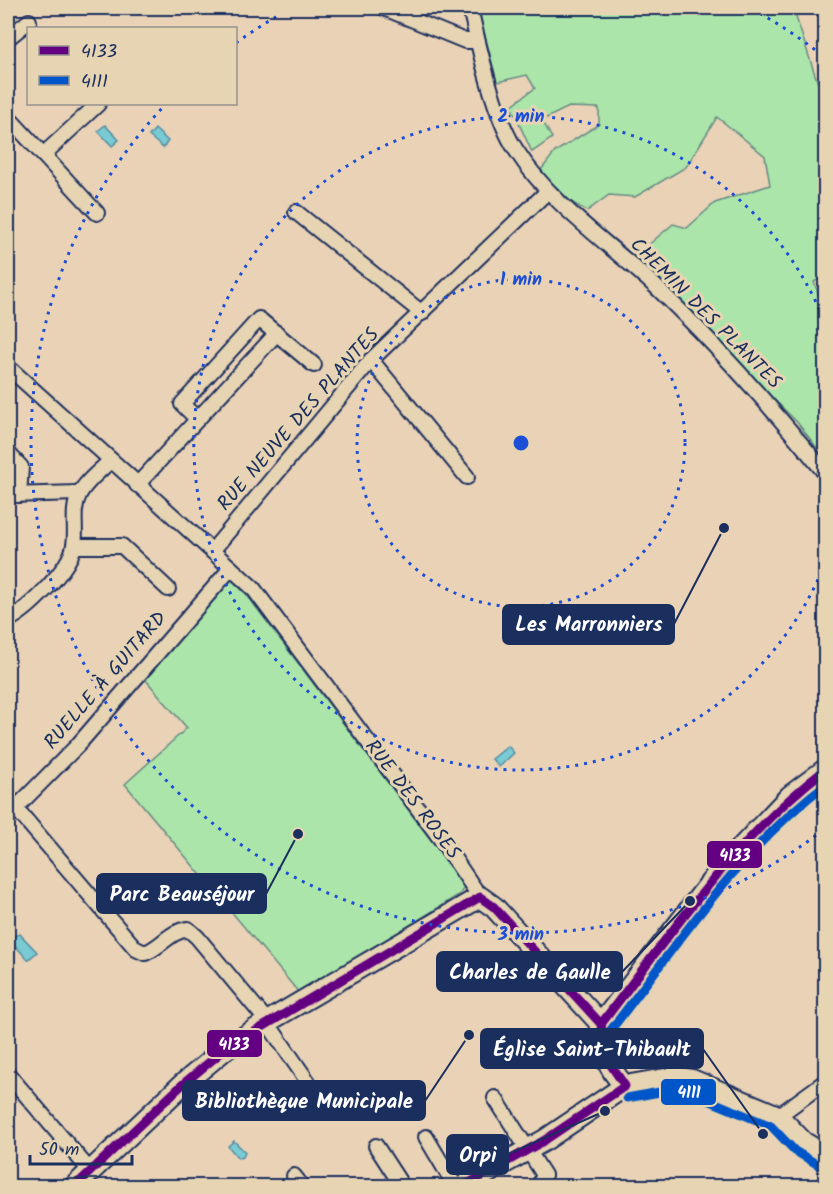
<svg xmlns="http://www.w3.org/2000/svg" width="833" height="1194" viewBox="0 0 833 1194" font-family="Kalam,sans-serif">
<style>
.green{fill:#ace5a9;stroke:#648a84;stroke-width:1.5}
.water{fill:#79cad2;stroke:#538ca4;stroke-width:1.5}
.lines{fill:none;stroke-linecap:round;stroke-linejoin:round}
.street-casing{stroke:#1b2f5e;stroke-width:18}
.secondary-casing{stroke:#1b2f5e;stroke-width:24}
.street{stroke:#e6d4b2;stroke-width:14}
.secondary{stroke:#e6d4b2;stroke-width:20}
.bus-1-casing{stroke:#e6d4b2;stroke-width:14}
.bus-2-casing{stroke:#e6d4b2;stroke-width:14}
.bus-1{stroke:#640082;stroke-width:9}
.bus-2{stroke:#0055c8;stroke-width:9}
.ring{fill:none;stroke:#1d4ed8;stroke-width:3;stroke-dasharray:3 6}
.labels{text-anchor:middle;dominant-baseline:central;stroke-width:6;stroke-linejoin:round;paint-order:stroke}
.street-label{font-size:20px;fill:#1b2f5e;stroke:#e6d4b2}
.centre{fill:#1d4ed8;stroke:#e6d4b2;stroke-width:3}
.ring-label{font-size:18px;text-anchor:middle;font-weight:bold;fill:#1d4ed8;stroke:#e6d4b2;stroke-width:6;stroke-linejoin:round;paint-order:stroke}
.leader{fill:none;stroke:#1b2f5e;stroke-width:2}
.callout-dot{fill:#1b2f5e;stroke:#e6d4b2;stroke-width:2}
.callout{fill:#1b2f5e;stroke:#1b2f5e;stroke-width:2}
.callout-label{font-size:21px;text-anchor:middle;font-weight:bold;fill:#fff}
.line-badge{stroke:#e6d4b2;stroke-width:2}
.badge-label{font-size:16px;text-anchor:middle;font-weight:bold;fill:#fff}
</style>
<rect width="100%" height="100%" fill="#ead2b6"/>
<filter id="ink" filterUnits="userSpaceOnUse"><feTurbulence type="fractalNoise" baseFrequency=".0167" numOctaves="2"/><feDisplacementMap in="SourceGraphic" scale="12" xChannelSelector="R" yChannelSelector="G"/><feConvolveMatrix kernelMatrix="1 2 1 2 8 2 1 2 1" color-interpolation-filters="sRGB"/></filter>
<g filter="url(#ink)">
<g class="green">
<path d="M478,8H793L825,105V275L814,282L825,312V458L796,421L680,307L640,252L673,224L687,228L715,203L770,185L765,156L717,117L686,167L635,197L609,195L587,211L559,195L541,170L555,152L599,124V108L569,107L542,120L552,138L532,152L511,106L535,88L527,75L497,82Z"/>
<path d="M816,8H825V46Z"/>
<path d="M231,579L246,594L465,885L460,894L300,994L125,784L187,728L145,679Z"/>
</g>
<g class="water">
<path d="M105,125L119,140L112,146L98,131Z"/>
<path d="M155,129L168,141L163,148L149,136Z"/>
<path d="M508,746L514,753L499,767L492,759Z"/>
<path d="M20,934L37,952L28,960L11,941L13,936Z"/>
<path d="M234,1141L245,1152L243,1157L238,1158L228,1146Z"/>
</g>
<g class="lines">
<defs>
<g id="street">
<path d="M384,8L465,41H478"/>
<path d="M470,8C479,47 494,117 516,150C551,205 608,242 655,286C716,344 773,409 826,474"/>
<path d="M8,38L29,21"/>
<path d="M8,117L97,213"/>
<path d="M43,155L98,104"/>
<path d="M296,212L422,313"/>
<path d="M371,360L467,477"/>
<path d="M8,367L253,588L440,838L480,897"/>
<path d="M197,419L182,404L259,319L314,365"/>
<path d="M8,453L21,467L19,495"/>
<path d="M137,485L277,333"/>
<path d="M8,495L79,493"/>
<path d="M74,546H122L168,589"/>
<path d="M212,551L371,360L547,192"/>
<path d="M8,620C28,610 71,568 74,545C77,529 71,511 79,495C85,482 100,471 110,461"/>
<path d="M8,799L136,949L145,953C163,946 168,932 188,929L197,937L262,1015L315,1092"/>
<path d="M8,816L77,746L231,568"/>
<path d="M8,1074L91,1172"/>
<path d="M495,1098L544,1175L539,1186"/>
<path d="M778,1116L826,1081"/>
<path d="M426,1137L455,1186"/>
<path d="M376,1146L402,1186"/>
<path d="M294,1176L302,1186"/>
</g>
<g id="secondary">
<path d="M601,1024L721,869L790,796L826,769"/>
<path d="M601,1024C601,1049 607,1068 625,1086"/>
<path d="M75,1186L183,1084L224,1050L267,1022L480,897L494,907L601,1024"/>
<path d="M464,1186L545,1140L625,1086L676,1077L692,1080L778,1116L803,1142L826,1156"/>
</g>
</defs>
<use href="#street" class="street-casing"/>
<use href="#secondary" class="secondary-casing"/>
<use href="#street" class="street"/>
<use href="#secondary" class="secondary"/>
<defs>
<g id="bus-1">
<path d="M601,1024C670,935 735,838 826,769"/>
<path d="M75,1186L183,1084L224,1050L480,897L494,907L601,1024"/>
<path d="M464,1186L545,1140L625,1086L606,1058L601,1024"/>
</g>
<g id="bus-2">
<path d="M610,1031C676,946 739,850 826,784"/>
<path d="M627,1098L676,1089L689,1092L771,1126L795,1151L820,1166"/>
</g>
</defs>
<use href="#bus-1" class="bus-1-casing"/>
<use href="#bus-2" class="bus-2-casing"/>
<use href="#bus-1" class="bus-1"/>
<use href="#bus-2" class="bus-2"/>
</g>
</g>
<g class="ring">
<circle cx="521" cy="443" r="164"/>
<path d="M825 563A327 327 0 1 1 825 323"/>
<path d="M823 830A491 491 0 0 1 165 105M236 43A491 491 0 0 1 290 9M752 9A491 491 0 0 1 823 56"/>
</g>
<g class="labels">
<g class="street-label">
<text transform="translate(705 314) rotate(45)">CHEMIN DES PLANTES</text>
<text transform="translate(299 420) rotate(-49)">RUE NEUVE DES PLANTES</text>
<text transform="translate(106 681) rotate(-49)">RUELLE À GUITARD</text>
<text transform="translate(412 800) rotate(53)">RUE DES ROSES</text>
</g>
</g>
<circle cx="521" cy="443" r="9" class="centre"/>
<g class="ring-label">
<text x="521" y="122">2 min</text>
<text x="521" y="285">1 min</text>
<text x="521" y="940">3 min</text>
</g>
<path class="leader" d="M724 528L674 624M298 834L266 894M690 901L622 972M763 1134L703 1049M469 1035L425 1101M605 1111L508 1154"/>
<g class="callout-dot">
<circle cx="724" cy="528" r="6"/>
<circle cx="298" cy="834" r="6"/>
<circle cx="690" cy="901" r="6"/>
<circle cx="763" cy="1134" r="6"/>
<circle cx="469" cy="1035" r="6"/>
<circle cx="605" cy="1111" r="6"/>
</g>
<g class="callout">
<rect x="503" y="605" width="171" height="39" rx="6"/>
<rect x="97" y="874" width="169" height="39" rx="6"/>
<rect x="437" y="952" width="185" height="39" rx="6"/>
<rect x="481" y="1029" width="222" height="39" rx="6"/>
<rect x="183" y="1081" width="242" height="39" rx="6"/>
<rect x="447" y="1135" width="61" height="39" rx="6"/>
</g>
<g class="callout-label">
<text x="589" y="631">Les Marronniers</text>
<text x="182" y="901">Parc Beauséjour</text>
<text x="530" y="979">Charles de Gaulle</text>
<text x="592" y="1056">Église Saint-Thibault</text>
<text x="304" y="1108">Bibliothèque Municipale</text>
<text x="478" y="1162">Orpi</text>
</g>
<g class="line-badge">
<rect x="706" y="840" width="57" height="29" rx="6" fill="#640082"/>
<rect x="206" y="1029" width="57" height="29" rx="6" fill="#640082"/>
<rect x="660" y="1078" width="57" height="28" rx="6" fill="#0055c8"/>
</g>
<g class="badge-label">
<text x="735" y="861">4133</text>
<text x="234" y="1050">4133</text>
<text x="689" y="1098">4111</text>
</g>
<rect width="833" height="1194" fill="none" stroke="#e6d4b2" stroke-width="30"/>
<rect x="15" y="15" width="803" height="1164" fill="none" stroke="#1b2f5e" stroke-width="2" filter="url(#ink)"/>
<rect x="27" y="27" width="210" height="78" fill="#e6d4b2" stroke="#959290" stroke-width="1.5"/>
<rect x="39" y="46" width="30" height="9" fill="#640082" stroke="#959290" stroke-width="1.5"/>
<text x="81" y="57" font-size="18" fill="#1b2f5e">4133</text>
<rect x="39" y="76" width="30" height="9" fill="#0055c8" stroke="#959290" stroke-width="1.5"/>
<text x="81" y="87" font-size="18" fill="#1b2f5e">4111</text>
<path d="M30 1155v9h102v-9" fill="none" stroke="#1b2f5e" stroke-width="3"/>
<text x="39" y="1155" font-size="18" fill="#1b2f5e" stroke="#e6d4b2" stroke-width="4.5" paint-order="stroke">50 m</text>
</svg>
